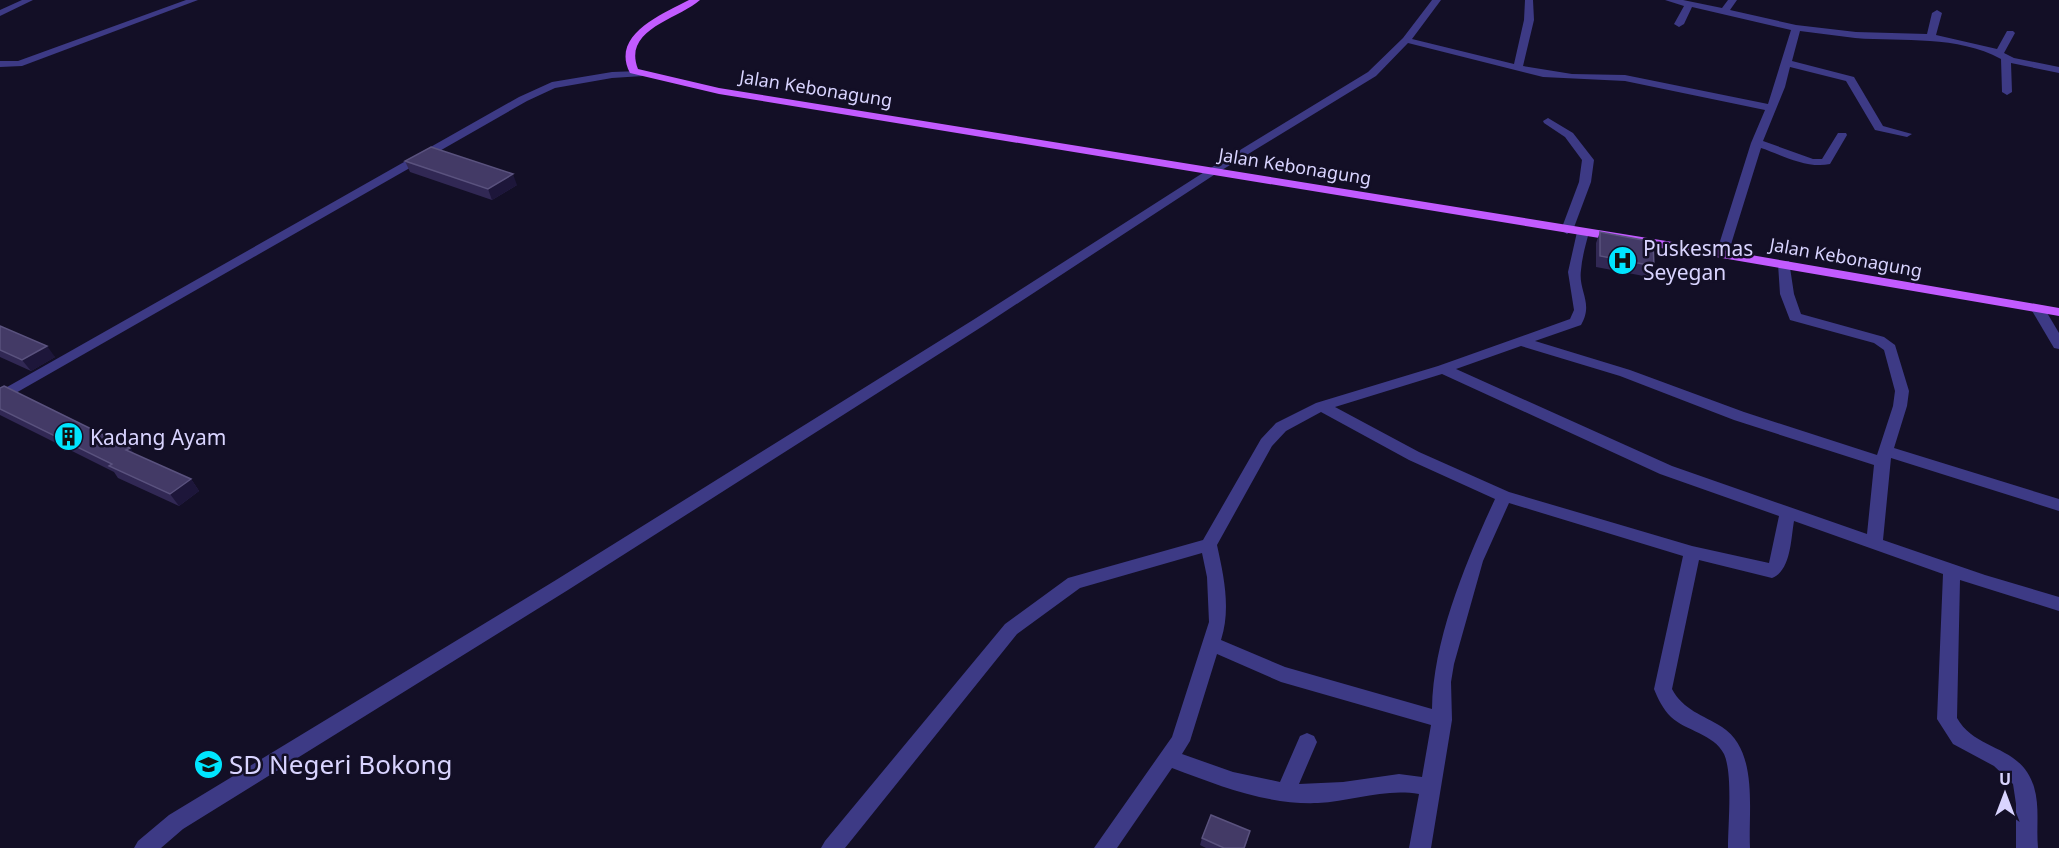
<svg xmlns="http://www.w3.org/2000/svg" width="2059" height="848" viewBox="0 0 2059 848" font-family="'Noto Sans',sans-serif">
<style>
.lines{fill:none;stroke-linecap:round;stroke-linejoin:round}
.minor{fill:#3d3a85;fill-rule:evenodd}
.primary{fill:#c25bff;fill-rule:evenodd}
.wall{fill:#312854}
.shaded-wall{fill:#1d163a}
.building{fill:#433a66;stroke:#5a527e;stroke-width:1.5}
.labels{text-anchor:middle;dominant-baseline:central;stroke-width:5;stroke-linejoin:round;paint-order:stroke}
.far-street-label{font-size:18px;fill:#d9d4ff;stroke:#130f26}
.poi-label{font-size:21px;fill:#d9d4ff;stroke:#130f26;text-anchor:start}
.near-poi-label{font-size:26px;fill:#d9d4ff;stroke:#130f26;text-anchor:start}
</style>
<rect width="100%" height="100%" fill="#130f26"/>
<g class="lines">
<g class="minor">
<path d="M22,0H33L0,16V10Z"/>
<path d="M186,0H198L22,66L0,67V61H18Z"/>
<path d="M1432,0H1441L1412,39L1514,64L1524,20L1525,0H1533L1534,20L1523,66L1572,74L1625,75L1768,104L1791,30L1692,7L1684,24L1679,27L1674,24L1684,6L1665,0H1683L1722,8L1728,0H1737L1730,10L1796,25L1856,32L1927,34L1932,13L1937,10L1942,13L1936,35L1997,49L2007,31H2013L2015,33L2004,53L2014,58L2059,67V73L2011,63L2012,92L2007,95L2002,92L2001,59C1957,35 1904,42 1855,38C1837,36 1818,33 1800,31L1792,61L1854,77L1883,126L1912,134L1907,137L1875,130L1846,81L1790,67L1785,87L1763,141L1813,159H1822L1838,133H1846L1847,135L1830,164C1807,169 1782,155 1761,148L1728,254L1722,258L1716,254L1751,143L1765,110L1625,81L1543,77L1408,43L1376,76L1217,173L983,326L568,590L183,829L161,848H134L138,841L169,815L556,580L973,320L1209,169L1368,72L1403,38Z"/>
<path d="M639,71L644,74L643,76L612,78L555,88L527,101L0,402V391L519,97L552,82L612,72Z"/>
<path d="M1548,118L1573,133L1594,160L1591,182L1573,230L1567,234L1561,230L1579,182L1582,160L1565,137L1544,123L1543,121Z"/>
<path d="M1583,228L1589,232C1586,244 1582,257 1581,270C1578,291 1594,303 1581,325L1535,341L1630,370L1744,412L1877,455L1893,406L1895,391L1884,350L1874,343L1790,320L1780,294L1778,264L1779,261H1789L1794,294L1801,314L1884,337L1895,345L1909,391L1907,406L1894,448L2059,499V511L1891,458L1883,540L1985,575L2059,597V611L1960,580L1957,718C1976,752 2021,744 2034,787C2040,807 2036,828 2038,848H2016V804L2013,784L1994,766L1953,744L1937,719L1943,574L1794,521C1791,538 1791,571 1772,578L1699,560L1672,689C1683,710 1703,715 1722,727C1759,751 1748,811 1750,848H1728C1728,824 1733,774 1724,754C1714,734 1686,731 1671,717C1663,709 1658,699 1654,689L1683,556L1509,503L1483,561L1454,664L1451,682L1452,720L1431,848H1409L1419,794C1385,788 1352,801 1318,803C1267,805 1220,786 1172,768L1117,848H1094L1172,737L1209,622L1207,577L1202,553L1080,588L1017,634L845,848H821L825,841L1005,624L1068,578L1203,540L1261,439L1276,423L1316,403L1438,366L1570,319L1574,310L1568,272L1577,232ZM1521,346L1620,376L1734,420L1874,465L1867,534L1672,466L1456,369ZM1442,374L1660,474L1779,516L1769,563L1692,546L1509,492L1419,452L1335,407ZM1321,412L1409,460L1495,499C1466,562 1433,639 1432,709L1285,667L1221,640C1231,609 1224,577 1217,545L1272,446L1286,431ZM1217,654L1281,682L1431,725L1422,777L1399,774L1343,782L1299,784L1317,742L1314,736L1307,733L1300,736L1280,782L1233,772L1182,754L1190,741Z"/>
<path d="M2038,305L2043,306L2059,333V349L2054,348L2031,309Z"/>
</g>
<path class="primary" d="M689,0H700C679,19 622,29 638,69L719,88L1722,250L2059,308V316L1722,258L719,94L630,73C610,35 662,14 689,0Z"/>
</g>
<g class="wall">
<path d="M405,161L517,185L492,200L410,172Z"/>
<path d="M1600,232L1654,266L1649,277L1596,267V243Z"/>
<path d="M0,326L55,357L31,371L0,357Z"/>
<path d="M0,388L135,454L191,479L199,491L179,506L118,478L114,472L0,415Z"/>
<path d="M1202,838L1248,839L1245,848H1206L1200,845Z"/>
</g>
<g class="shaded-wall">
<path d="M513,174L517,185L492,200L488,189Z"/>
<path d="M47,346L55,357L31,371L22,360Z"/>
<path d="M130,448L139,459L126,450Z"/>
<path d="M191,479L199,491L179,506L170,494Z"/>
</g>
<g class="building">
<path d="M431,147L513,174L488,189L405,161Z"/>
<path d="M1600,232L1653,242L1654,266L1600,256Z"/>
<path d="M0,326L47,346L22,360L0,350Z"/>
<path d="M4,386L130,448L126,450L191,479L170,494L109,466L112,464L0,409V388Z"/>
<path d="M1211,815L1250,831L1244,848H1224L1202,838Z"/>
</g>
<defs>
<symbol id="hospital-disc" viewBox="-11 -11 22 22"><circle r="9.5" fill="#00e5ff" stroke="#130f26"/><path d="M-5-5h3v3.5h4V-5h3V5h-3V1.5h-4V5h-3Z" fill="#111"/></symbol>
<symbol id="building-disc" viewBox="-11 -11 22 22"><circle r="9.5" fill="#00e5ff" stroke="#130f26"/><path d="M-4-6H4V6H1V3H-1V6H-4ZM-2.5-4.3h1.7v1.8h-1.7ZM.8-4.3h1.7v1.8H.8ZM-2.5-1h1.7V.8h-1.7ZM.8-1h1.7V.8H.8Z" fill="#111"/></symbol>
<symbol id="school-disc" viewBox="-11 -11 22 22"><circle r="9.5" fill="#00e5ff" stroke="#130f26"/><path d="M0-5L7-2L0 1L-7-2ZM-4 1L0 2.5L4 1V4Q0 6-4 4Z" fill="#111"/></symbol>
</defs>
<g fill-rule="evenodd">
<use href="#hospital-disc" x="1606" y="244" width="33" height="33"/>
<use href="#building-disc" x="52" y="420" width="33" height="33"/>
<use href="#school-disc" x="192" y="748" width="33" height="33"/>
</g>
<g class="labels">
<g class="far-street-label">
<text transform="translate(816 88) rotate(9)">Jalan Kebonagung</text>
<text transform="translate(1295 166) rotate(9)">Jalan Kebonagung</text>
<text transform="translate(1846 257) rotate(10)">Jalan Kebonagung</text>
</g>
<g class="poi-label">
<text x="1643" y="248">Puskesmas<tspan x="1643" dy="24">Seyegan</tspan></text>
<text x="90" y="437">Kadang Ayam</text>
</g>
<g class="near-poi-label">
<text x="229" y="764">SD Negeri Bokong</text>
</g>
</g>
<g transform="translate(2005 794)" stroke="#130f26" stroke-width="4.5" paint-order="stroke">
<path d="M0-4.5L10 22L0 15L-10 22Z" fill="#d9d4ff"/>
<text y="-9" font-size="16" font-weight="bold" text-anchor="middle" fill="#d9d4ff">U</text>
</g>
</svg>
